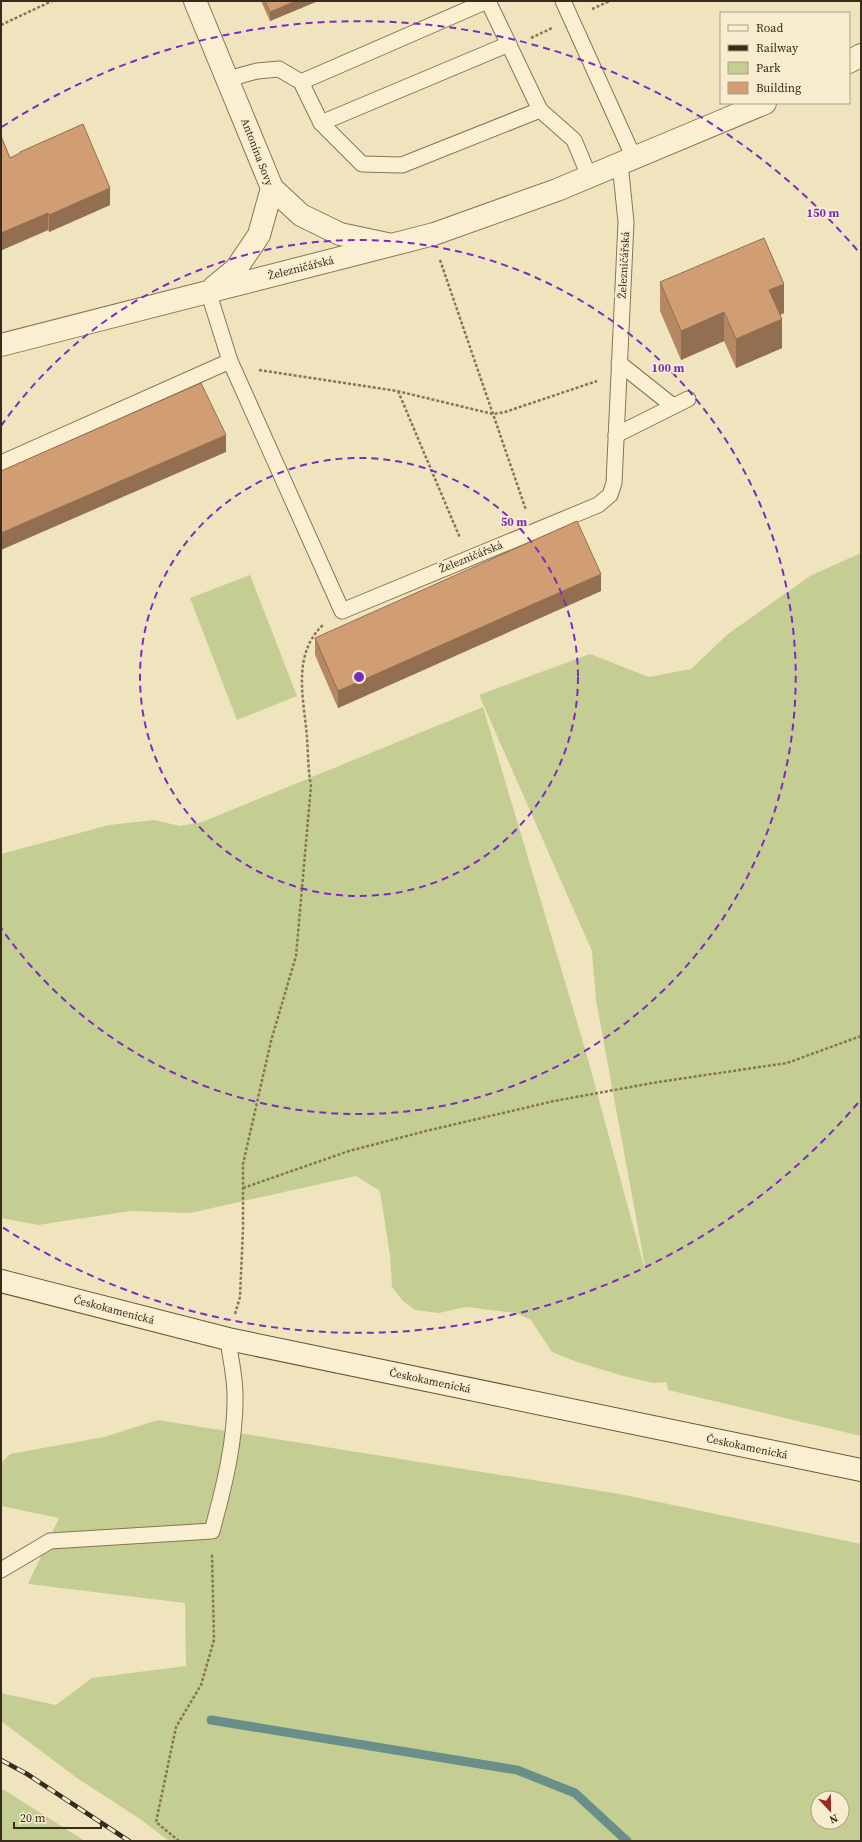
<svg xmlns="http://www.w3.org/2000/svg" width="862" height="1842" viewBox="0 0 862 1842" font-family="'Source Serif 4',serif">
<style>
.green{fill:#c4ce92;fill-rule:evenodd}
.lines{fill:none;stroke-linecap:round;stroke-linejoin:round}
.stream{stroke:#698f88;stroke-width:9}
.lane-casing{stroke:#897456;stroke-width:17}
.street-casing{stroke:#897456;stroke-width:24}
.secondary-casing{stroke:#6b5539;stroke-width:24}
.path{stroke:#897456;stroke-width:2.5;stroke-dasharray:3 2;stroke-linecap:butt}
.lane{stroke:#faf0d1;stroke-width:15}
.street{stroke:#faf0d1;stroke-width:22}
.secondary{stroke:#faf0d1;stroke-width:22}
.rail-casing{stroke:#382b1b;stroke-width:4.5}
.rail{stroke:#f7edce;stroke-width:3;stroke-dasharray:9;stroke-linecap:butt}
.wall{fill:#b38862}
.shaded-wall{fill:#926f50}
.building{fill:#d09e72;stroke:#926f50}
.ring{fill:none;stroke:#7b2cbf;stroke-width:2;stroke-dasharray:7 5}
.labels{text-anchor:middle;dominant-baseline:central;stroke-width:4;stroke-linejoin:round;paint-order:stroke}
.street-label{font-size:11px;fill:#382b1b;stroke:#f7edce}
.centre{fill:#7b2cbf;stroke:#f7edce;stroke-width:2}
.ring-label{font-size:12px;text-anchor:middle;font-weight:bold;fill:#7b2cbf;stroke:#f7edce;stroke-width:4;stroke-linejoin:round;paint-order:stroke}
</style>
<rect width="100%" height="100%" fill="#f0e4be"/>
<g class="green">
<path d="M861,553V1436L668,1390L666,1382L654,1383L627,1377L577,1362L552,1352L531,1320L516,1313L466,1307L439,1313L415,1310L403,1301L392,1287L390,1256L380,1191L356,1176L190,1213L130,1211L38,1225L1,1218V854L109,825L154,820L180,826L202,822L483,707L586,1052L647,1277L596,1000L592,951L479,695L590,654L649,677L691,669L728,634L810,576Z"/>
<path d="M250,575L297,696L237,720L190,598Z"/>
<path d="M158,1420L620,1494L861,1544V1841H169L140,1819L77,1778L1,1721V1693L56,1705L92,1678L186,1666L185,1603L28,1584L59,1518L1,1506V1463L10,1454L104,1437ZM818,1798H842V1822H818Z"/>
<path d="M1,1788L85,1841H1Z"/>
</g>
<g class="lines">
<path class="stream" d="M211,1720L517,1770L575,1793L627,1841"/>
<defs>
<g id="lane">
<path d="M563,1L634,158"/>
<path d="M228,79L257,71L279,69L301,82L321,123L362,164L402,165L540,110L488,1"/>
<path d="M301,82L487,1"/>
<path d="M540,110L574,140L589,176"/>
<path d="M321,123L509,44"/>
<path d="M208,291L230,361L342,611L598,505L610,495L614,483L626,222L620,163"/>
<path d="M619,363L673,406"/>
<path d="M616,435L688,399"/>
<path d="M1,463L230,361"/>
<path d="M1,1570L50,1541L212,1531C224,1487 236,1440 235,1394C235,1376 230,1357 228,1339"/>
</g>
<g id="street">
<path d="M195,1L272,188L259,235L236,269L214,287"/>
<path d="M849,62L861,55"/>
<path d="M272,188L301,215L340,234L387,244"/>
<path d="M1,345L434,234L557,190L765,103"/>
</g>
<path id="secondary" d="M1,1281L228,1339L861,1470"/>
</defs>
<use href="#lane" class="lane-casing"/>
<use href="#street" class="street-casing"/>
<use href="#secondary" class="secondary-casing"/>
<g class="path">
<path d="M592,9L610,1"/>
<path d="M1,25L52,1"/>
<path d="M531,38L552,28"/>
<path d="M440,260L526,510"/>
<path d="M259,370L397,391L493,414L505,412L597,381"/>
<path d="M398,391L460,538"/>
<path d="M243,1188L349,1151L426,1131L554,1101L658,1082L787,1063L861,1036"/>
<path d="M235,1314L240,1297L243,1229V1164L271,1041L296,956L311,786C308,770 308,753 307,737C304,699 291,654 324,624"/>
<path d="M179,1841L156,1822L176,1727L201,1685L214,1640L212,1554"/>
</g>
<use href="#lane" class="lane"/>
<use href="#street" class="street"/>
<use href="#secondary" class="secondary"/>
<defs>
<path id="rail" d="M1,1760L27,1774L129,1841"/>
</defs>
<use href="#rail" class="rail-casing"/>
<use href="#rail" class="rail"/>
</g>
<g class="wall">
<path d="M261,1H318L270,21Z"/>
<path d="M1,136L10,158L20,153V152L110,205L49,232L48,230L2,250V252L1,253Z"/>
<path d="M660,282L784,313L780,315L782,348L736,368L724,341L681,360L660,311Z"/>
<path d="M601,591L338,708L315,655V638Z"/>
</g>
<g class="shaded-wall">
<path d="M296,1H318L270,21V12Z"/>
<path d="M110,188V205L49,232V215Z"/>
<path d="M48,213V230L2,250V252L1,253V233Z"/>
<path d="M784,284V313L769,319V290Z"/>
<path d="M724,312V341L681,360V331Z"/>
<path d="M782,319V348L736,368V339Z"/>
<path d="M226,435V452L1,550V533Z"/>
<path d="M601,574V591L338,708V691Z"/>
</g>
<g class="building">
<path d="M265,1H296L270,12Z"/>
<path d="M83,124L110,188L49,215L48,213L1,233L2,235L1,236V136L10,158L20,153V152Z"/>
<path d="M764,238L784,284L769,290L782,319L736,339L724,312L681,331L660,282Z"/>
<path d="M201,383L226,435L1,533V471Z"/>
<path d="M577,521L601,574L338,691L315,638Z"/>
</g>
<g class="ring">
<circle cx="359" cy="677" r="219"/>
<path d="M1 426A437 437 0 1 1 1 928"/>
<path d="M858 1103A656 656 0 0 1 2 1227M2 127A656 656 0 0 1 858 251"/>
</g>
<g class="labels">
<g class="street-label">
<text transform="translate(257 152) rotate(69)">Antonína Sovy</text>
<text transform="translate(624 265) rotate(-87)">Železničářská</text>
<text transform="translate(301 268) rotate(-14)">Železničářská</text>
<text transform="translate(471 557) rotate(-22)">Železničářská</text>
<text transform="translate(114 1310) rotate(15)">Českokamenická</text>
<text transform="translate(430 1381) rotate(12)">Českokamenická</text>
<text transform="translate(747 1447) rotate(12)">Českokamenická</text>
</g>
</g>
<circle cx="359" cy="677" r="6" class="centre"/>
<g class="ring-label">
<text x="823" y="217">150 m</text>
<text x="668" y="372">100 m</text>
<text x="514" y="526">50 m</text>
</g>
<rect width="862" height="1842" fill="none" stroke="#382b1b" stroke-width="4"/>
<rect x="720" y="12" width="130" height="92" fill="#f7edce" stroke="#ab9f86"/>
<rect x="728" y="25" width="20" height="6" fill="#faf0d1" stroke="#ab9f86"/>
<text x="756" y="32" font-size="12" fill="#382b1b">Road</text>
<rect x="728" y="45" width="20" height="6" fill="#382b1b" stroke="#ab9f86"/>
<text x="756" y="52" font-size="12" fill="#382b1b">Railway</text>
<rect x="728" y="62" width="20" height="12" fill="#c4ce92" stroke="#ab9f86"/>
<text x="756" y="72" font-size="12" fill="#382b1b">Park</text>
<rect x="728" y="82" width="20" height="12" fill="#d09e72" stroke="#ab9f86"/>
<text x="756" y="92" font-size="12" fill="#382b1b">Building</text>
<g transform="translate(830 1810) rotate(158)"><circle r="19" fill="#f7edce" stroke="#ab9f86"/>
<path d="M0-3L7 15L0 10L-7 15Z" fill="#9b2923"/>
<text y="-6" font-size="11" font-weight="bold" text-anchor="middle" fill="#382b1b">N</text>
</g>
<path d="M14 1822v6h87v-6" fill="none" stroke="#382b1b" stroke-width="2"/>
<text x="20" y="1822" font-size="12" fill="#382b1b" stroke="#f7edce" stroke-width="3" paint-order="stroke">20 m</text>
</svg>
